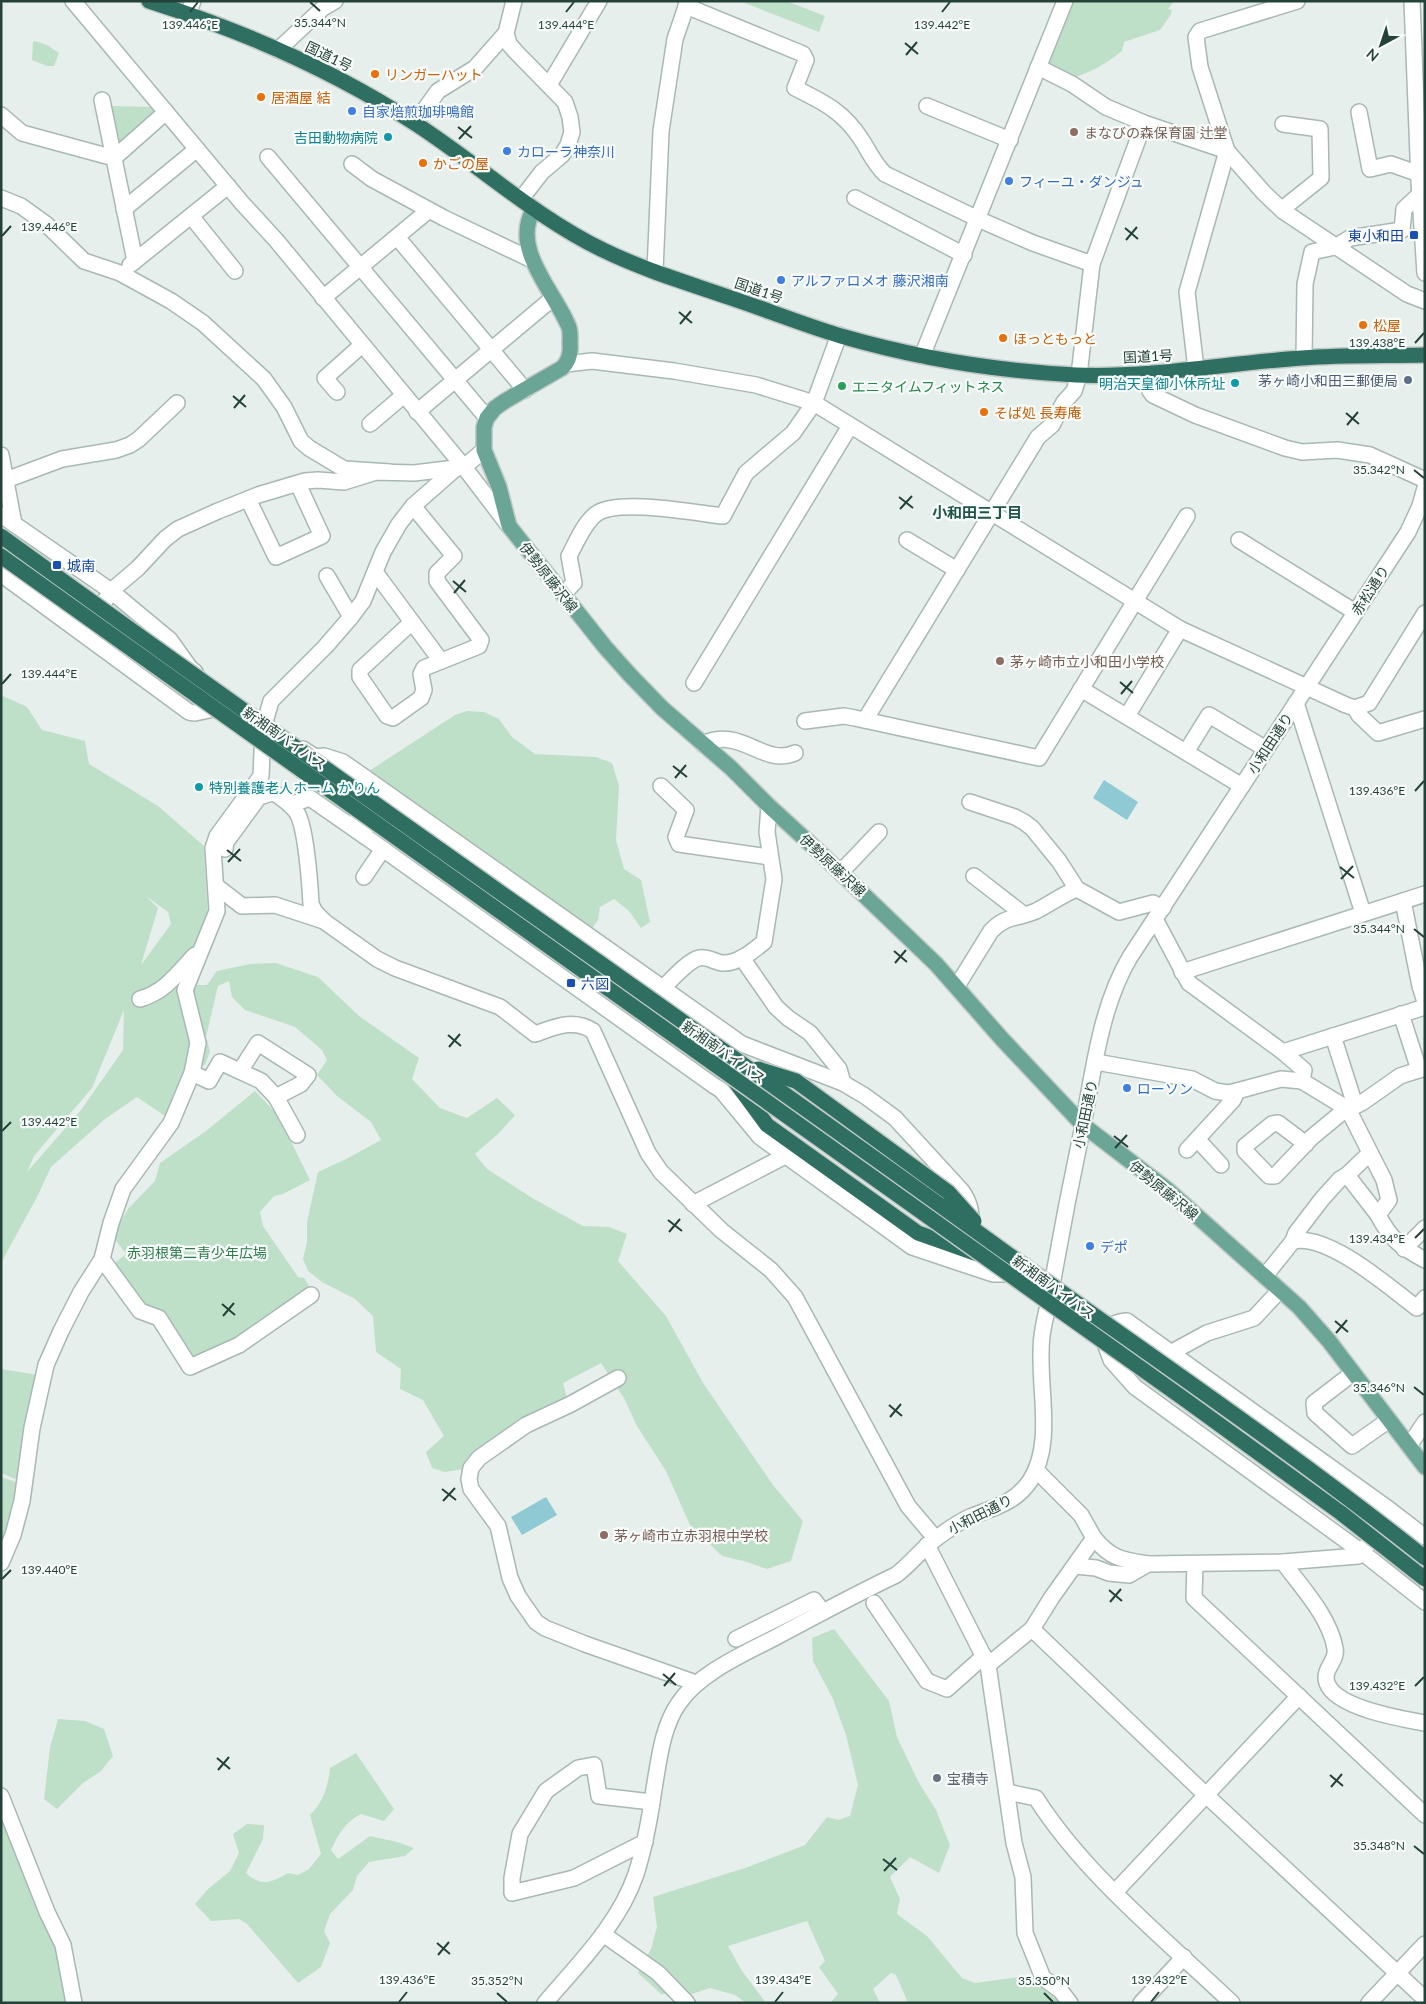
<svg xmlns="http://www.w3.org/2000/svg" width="1426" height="2004" viewBox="0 0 1426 2004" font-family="Lato,'Noto Sans JP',sans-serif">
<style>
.green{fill:#bfe0c8;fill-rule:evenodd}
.water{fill:#8ec9d4}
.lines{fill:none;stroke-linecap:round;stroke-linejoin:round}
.minor-casing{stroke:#a8b8b2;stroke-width:18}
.major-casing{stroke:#c2cac8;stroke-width:18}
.highway-casing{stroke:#c2cac8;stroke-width:18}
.minor{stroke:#fff;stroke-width:15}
.major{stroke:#6aa596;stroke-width:15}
.highway{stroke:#2f6f62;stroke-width:15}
.highway-bridge-casing{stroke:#c2cac8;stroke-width:18;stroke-linecap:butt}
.highway-bridge{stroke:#2f6f62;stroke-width:15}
.ticks{fill:none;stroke:#24423a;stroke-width:2}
.food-dot{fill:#e8710a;stroke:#f7fbf9;stroke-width:2}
.shop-dot{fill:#3f7fe0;stroke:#f7fbf9;stroke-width:2}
.education-dot{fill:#8d6e63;stroke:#f7fbf9;stroke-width:2}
.culture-dot{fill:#0f9aa8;stroke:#f7fbf9;stroke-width:2}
.transit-dot{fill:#1a4fb4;stroke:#f7fbf9;stroke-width:2}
.service-dot{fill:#5c6f8a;stroke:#f7fbf9;stroke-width:2}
.leisure-dot{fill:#2e9e5b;stroke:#f7fbf9;stroke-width:2}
.worship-dot{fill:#6b7280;stroke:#f7fbf9;stroke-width:2}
.labels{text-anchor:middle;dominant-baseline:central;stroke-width:4.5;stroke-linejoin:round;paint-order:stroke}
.street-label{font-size:14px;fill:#24423a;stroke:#f7fbf9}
.food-label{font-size:14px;fill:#c56008;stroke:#f7fbf9;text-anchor:start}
.shop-label{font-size:14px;fill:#366cbe;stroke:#f7fbf9;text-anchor:start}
.education-label{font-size:14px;fill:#785e54;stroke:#f7fbf9;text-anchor:start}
.culture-label{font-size:14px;fill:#0d838f;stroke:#f7fbf9;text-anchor:end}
.transit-label{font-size:14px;fill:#164399;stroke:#f7fbf9;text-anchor:start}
.service-label{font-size:14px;fill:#4e5e75;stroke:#f7fbf9;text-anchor:end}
.leisure-label{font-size:14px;fill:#27864d;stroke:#f7fbf9;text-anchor:start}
.park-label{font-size:14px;fill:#2d7a4b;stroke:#f7fbf9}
.worship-label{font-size:14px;fill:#5b616d;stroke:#f7fbf9;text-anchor:start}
.neighbourhood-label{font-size:15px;font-weight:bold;fill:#1f5548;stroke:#f7fbf9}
.ticks-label{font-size:12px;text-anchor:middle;fill:#24423a;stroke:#f7fbf9;stroke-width:4.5;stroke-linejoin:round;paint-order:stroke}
</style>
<rect width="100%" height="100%" fill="#e6efeb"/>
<g class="green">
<path d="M740,1H786L825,16L819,32Z"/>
<path d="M1073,1H1174L1168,9L1172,10L1170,16L1160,30L1124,42L1122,51C1104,65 1094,71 1072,78L1046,65Z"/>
<path d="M35,41L47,45L59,53L54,66H47L32,60L33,42Z"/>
<path d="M108,106L153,107L158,113L118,145Z"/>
<path d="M1,695L27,707L42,730L85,741L89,764L158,806L204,846L208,918L181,985H207L217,971L250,964L276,963L318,977L359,1016L419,1058L412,1079L440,1108L467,1118L497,1098L515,1115L499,1133L475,1154L487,1169L534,1199L583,1226L609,1227L627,1234L618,1261L666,1316L703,1383L773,1485L803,1521L791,1561L767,1569L747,1562L722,1556L690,1525L666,1471L637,1426L624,1398L601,1363L563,1383L570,1410L463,1469L445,1472L432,1468L426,1452L444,1436L423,1400L400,1389L401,1369L376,1352L373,1316L355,1299L322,1282L308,1271L303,1259L307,1242V1222L318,1172L346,1159L381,1140L371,1122L337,1096L317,1075L327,1060L322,1050L295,1027L245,1010L232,997L229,981L218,986L206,1037L210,1051L205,1065L187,1068L168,1118L137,1097L105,1119L51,1167L37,1197L1,1263ZM146,896L168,912L171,924L141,965L158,908ZM124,1010L123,1050L81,1110L27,1172L34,1156L92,1088Z"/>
<path d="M467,711L484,712L499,719L512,737L535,754L596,757L612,763L619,786L616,840L624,869L641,880L650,922L641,928L629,911L614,899L600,907L598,920L590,931L372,777L369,771L455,715Z"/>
<path d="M255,1091L278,1115L310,1180L283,1194L274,1196L260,1212L263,1226L298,1277L304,1278L311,1289L235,1343L194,1360L143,1307L112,1265L126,1254L114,1238L118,1226L128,1209L155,1181L160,1163L206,1131Z"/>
<path d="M1,1369L38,1375L18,1480L1,1473Z"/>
<path d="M1,1477L19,1483L1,1546Z"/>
<path d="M834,1629L889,1701L897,1737L918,1781L936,1810L950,1845L939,1873L910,1857L890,1877L900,1899L897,1914L927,1936L962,1978L975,1983L1035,1975L1060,2003H908L896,1975L891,1973L873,1989L880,2003H830L838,1994L819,1967L825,1961L807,1921L728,1946L742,1971L766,2003H746L735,1995L710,1988L692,1994H661L638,1973L651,1949L657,1927L653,1897L748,1867L805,1845L827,1817L838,1820L850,1816L858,1785L846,1735L833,1699L813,1661L812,1638Z"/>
<path d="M58,1719L85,1721L104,1729L113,1756L101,1771L83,1783L57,1809L44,1799L50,1748Z"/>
<path d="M356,1753L394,1809L384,1821L361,1814C345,1822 338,1835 331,1850L338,1859L370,1836L397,1842L414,1848L405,1856L369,1862L357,1876L353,1890L330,1914L324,1931L330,1943L321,1967L298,1983L247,1924L239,1919L211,1921L195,1904L208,1889L230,1871L239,1853L233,1834L247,1824L264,1825L263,1839L246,1873C261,1887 271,1883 288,1873L298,1875L309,1869L321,1854L310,1815C323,1802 328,1787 330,1768Z"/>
<path d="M1,1815L58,1944L70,2003H1Z"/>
</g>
<g class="water">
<path d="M1104,780L1138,802L1127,820L1093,798Z"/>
<path d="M546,1497L557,1515L522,1535L511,1517Z"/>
</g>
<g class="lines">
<defs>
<g id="minor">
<path d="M73,1L242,203L276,240L464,467L509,526"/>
<path d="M1297,1L1200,31L1196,37L1200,67L1227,151L1264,193L1283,211L1407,294L1425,301"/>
<path d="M1412,1L1419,182L1425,273"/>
<path d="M686,6L803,54L806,60L795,88C823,102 843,111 861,139C869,151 874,164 885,174L978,219L1033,243L1092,264"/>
<path d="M188,14L193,1"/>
<path d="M506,33L509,44L516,52L565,102L570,117L572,132L568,145L562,155L542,172L521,199"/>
<path d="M278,50L323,8L335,1"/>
<path d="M1038,67L1072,84L1106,107L1144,123L1227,151"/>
<path d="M549,85L599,1"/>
<path d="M102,100L135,261"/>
<path d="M927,106L1010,140"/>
<path d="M1359,112L1370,169L1391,164L1419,174"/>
<path d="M1,115L22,133L114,158L166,112"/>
<path d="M415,123L438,91L475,68L506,33L514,1"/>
<path d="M268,157L487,418"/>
<path d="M352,164L372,179L444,218L532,260"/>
<path d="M1,198L21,206L46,224L84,261L120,273L171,301L203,323L264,379L284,407L301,441L309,448L344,469L390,472"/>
<path d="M855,198L964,255"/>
<path d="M124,209L197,149"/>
<path d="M1283,211L1286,206L1321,178L1320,129L1283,124"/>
<path d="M191,216L235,271"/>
<path d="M397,237L525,390"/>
<path d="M130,265L228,186"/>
<path d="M655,271L661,131L675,39L688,1"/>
<path d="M323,298L429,210"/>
<path d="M922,356L1065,1"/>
<path d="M1304,358L1305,284L1312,252L1335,247L1350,238L1402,230L1404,209L1420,194"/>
<path d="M566,364L592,361L674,371L756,385L814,403L1180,629L1346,705L1355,708L1369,703L1425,613"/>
<path d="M1196,369L1187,292L1227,151"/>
<path d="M1149,373L1150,391L1153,395L1195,415L1285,448L1302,452L1337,450L1370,455L1425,480"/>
<path d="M337,392L325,378L362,345"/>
<path d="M417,412L553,298"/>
<path d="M370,424L404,395"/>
<path d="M1,455L14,524"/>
<path d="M6,480L62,459L116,450L130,445L139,439L177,403"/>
<path d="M248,499L276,557L322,536L298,484"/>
<path d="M1,515L111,591L170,640L190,668L195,672"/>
<path d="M907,540L957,570"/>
<path d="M1239,540L1355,612"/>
<path d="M375,572L441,661"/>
<path d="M1,574L189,712L195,713L224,707"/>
<path d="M327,576L351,617"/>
<path d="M563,594L574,583L569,556C576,543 584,523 596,514C617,498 695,513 723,516L746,473L793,433L814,403L839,335"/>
<path d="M412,622L360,670V677L387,716L393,718L421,698L424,690L421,674L424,668L479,646L481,640L437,581V573L454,556L413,506"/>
<path d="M86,632L111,591L138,568L165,539L178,529L218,511L258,495L305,481L318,480L344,482L376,472L414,473L464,467L484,450"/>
<path d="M694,683L850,426"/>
<path d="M1081,689L1242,786"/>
<path d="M1296,703L1363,913"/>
<path d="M1355,708L1359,715L1378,733L1425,719"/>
<path d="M1127,716L1180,629"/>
<path d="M865,720L1038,437L1052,425L1064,402L1074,391L1079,375L1092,264L1144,123"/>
<path d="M805,721L844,716L855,718L1039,758L1187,516"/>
<path d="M703,744C742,726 763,767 795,753"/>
<path d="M303,749L315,757L324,756L343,762L742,1044L843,1083L865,1096L895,1118L961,1190C970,1202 971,1211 972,1226"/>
<path d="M1186,752L1209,715L1266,749"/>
<path d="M258,782C270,791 289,800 297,813C306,827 310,885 311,904L315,912L325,922L377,959L395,968L500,1007L535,1034C555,1027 574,1018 593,1031L648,1153L661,1172L722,1231L771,1270L795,1297L908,1506L935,1538"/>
<path d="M661,786L686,810L676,837L679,844L769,857"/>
<path d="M970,802L1015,817L1024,822L1032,828L1059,861L1077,889L1119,912L1153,903L1163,908"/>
<path d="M353,803L366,837L713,1085L721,1090L760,1137L912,1247L993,1274H1018L1043,1287L1095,1327L1103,1338L1111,1360L1135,1387L1363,1553L1425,1602"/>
<path d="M290,805L310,798L366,837"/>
<path d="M225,849L226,842L259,797L272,793"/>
<path d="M841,872L879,832"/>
<path d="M974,876L1023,914"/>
<path d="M364,877L383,849"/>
<path d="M216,886L242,906L275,905L324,921"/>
<path d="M1403,901L1420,986L1425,1002"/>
<path d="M1155,919L1189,983L1283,1052L1304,1070L1302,1081L1348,1109L1384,1180L1389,1200L1378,1215C1391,1240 1401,1247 1425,1260"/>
<path d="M742,958L776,1007L788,1018L810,1033L839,1069L843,1083"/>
<path d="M1182,972L1425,894"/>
<path d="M957,986L991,931C1006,915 1018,919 1036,911C1050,904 1063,894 1077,889"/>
<path d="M663,988C671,980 689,960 699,958C706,956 715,962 722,963C738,964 753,951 764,942L774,879L767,832L769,806"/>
<path d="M140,999C165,992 178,973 195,955"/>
<path d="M1401,1014L1419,1070"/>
<path d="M1333,1036L1355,1105"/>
<path d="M1283,1052L1425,1007"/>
<path d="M1096,1062L1192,1079L1215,1091L1228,1093L1237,1091"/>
<path d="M240,1071L258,1043L308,1075L301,1084L276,1097"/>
<path d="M192,1073L209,1081L220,1062L261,1081L276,1097L297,1135"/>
<path d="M1198,1140L1221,1165"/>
<path d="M1306,1144L1278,1123L1272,1124L1245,1146V1151L1269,1176H1275L1311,1138L1340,1114L1363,1102L1400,1076L1425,1068"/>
<path d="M1187,1150L1233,1100L1237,1091L1281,1079L1302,1081"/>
<path d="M1347,1175L1378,1215"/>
<path d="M693,1204L785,1156"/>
<path d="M1293,1241C1328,1233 1389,1287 1417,1308L1425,1298"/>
<path d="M1404,1249L1425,1228"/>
<path d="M102,1259L140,1311L159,1318L190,1367L239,1345L311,1295"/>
<path d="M1265,1276L1293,1241L1296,1233L1322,1199L1340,1179L1347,1175L1370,1153"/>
<path d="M1099,1328C1108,1328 1116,1321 1127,1321L1386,1507L1425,1537"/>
<path d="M1172,1352L1207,1333L1254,1318L1280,1290"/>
<path d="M1353,1373L1314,1403L1315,1413L1352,1446L1389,1420"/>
<path d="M618,1378L571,1404L526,1425L479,1458L471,1468L469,1479L471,1489L498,1526L510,1578L518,1596L536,1622L545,1628L585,1644L696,1683"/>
<path d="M1409,1446L1425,1422"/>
<path d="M1094,1538C1111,1559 1123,1560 1148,1564"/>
<path d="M927,1545L988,1665L1014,1843L1023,1877L1025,1933L1043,1978L1060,1990L1070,2003"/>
<path d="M1283,1562C1302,1588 1329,1616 1335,1648C1338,1661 1322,1669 1327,1683C1336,1708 1402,1719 1425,1723"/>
<path d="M1,1563L13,1535L22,1501L32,1428L46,1365L61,1331L81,1292L102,1259L111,1223L123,1189L171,1123L192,1073L198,1043L185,990L217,911L213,848L217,836L261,776L263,729L271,701L325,647L351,617L363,601L383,552L399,524L413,506L455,469"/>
<path d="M1195,1564L1194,1598L1425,1815"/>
<path d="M1075,1566L1096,1568L1109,1573L1129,1575L1148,1564L1283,1562L1358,1556L1363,1553L1384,1510"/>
<path d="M874,1603L927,1681L947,1689L984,1656"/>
<path d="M1032,1629L1206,1795L1425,1999"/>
<path d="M736,1639L814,1600L823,1612"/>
<path d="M988,1665L1032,1629L1052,1597L1094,1538L1081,1515L1036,1470"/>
<path d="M1007,1792L1036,1798C1085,1875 1166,1940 1232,2003"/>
<path d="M1,1796L47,1912L63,1945L74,2003"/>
<path d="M645,1842L574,1878L512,1893V1878L520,1834L546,1791L578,1768L594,1765L599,1796L652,1802"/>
<path d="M1115,1892L1299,1696"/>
<path d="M603,1934L658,1973L687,2003"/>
<path d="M545,2003C579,1963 619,1924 636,1874C645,1846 650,1817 654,1789C659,1760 662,1727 679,1703C700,1672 746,1653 778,1636C817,1615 856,1594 896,1575C911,1564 922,1548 938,1537C948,1530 958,1522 970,1517C994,1507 1014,1504 1030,1481C1056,1441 1036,1382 1042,1336C1044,1321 1048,1306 1051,1291C1060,1239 1070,1187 1081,1135C1093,1077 1099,1009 1130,957L1408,532L1420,506L1425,488"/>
<path d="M1141,2003L1184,1957"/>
<path d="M1369,2003L1425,1944"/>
</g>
<path id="major" d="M534,209C510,248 554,291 568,325C571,330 570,338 570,344C571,353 569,361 562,368L505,401L495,408L487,418L484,427V450L499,487L509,526L605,647L630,675L662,708L731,768L769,806L817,850L936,964L1002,1039L1083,1125L1169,1191L1299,1307L1329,1341L1425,1467"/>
<g id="highway">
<path d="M149,1C243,31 333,70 416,124C479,165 535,217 603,250C644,270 688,283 731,298C767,310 804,325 841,336C917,358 997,371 1076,375C1152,378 1227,363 1302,358C1342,355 1384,356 1425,355"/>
<path d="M734,1080L767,1125L918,1233L977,1254"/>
</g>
</defs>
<use href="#minor" class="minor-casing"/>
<use href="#major" class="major-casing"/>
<use href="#highway" class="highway-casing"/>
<use href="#minor" class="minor"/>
<use href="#major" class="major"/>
<use href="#highway" class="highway"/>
<defs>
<g id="highway-bridge">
<path d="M1,536C334,778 672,1011 1005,1252C1146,1353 1290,1450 1425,1558"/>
<path d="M1,556L1187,1401L1341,1513L1425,1579"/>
<path d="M758,1069L796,1081L948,1192L974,1221"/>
</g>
</defs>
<use href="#highway-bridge" class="highway-bridge-casing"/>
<use href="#highway-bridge" class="highway-bridge"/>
</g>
<path class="ticks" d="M310,2L320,11M190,12L198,2M566,12L574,2M942,12L950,2M905,43L918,54M906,55L917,42M458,127L472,138M459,139L471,126M1125,228L1138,239M2,236L11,226M1126,240L1137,227M679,312L692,323M680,324L691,311M1415,343L1424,333M233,396L246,407M234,408L245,395M1346,413L1359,424M1347,425L1358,412M1414,470L1424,478M899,497L913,508M900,509L912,496M453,581L466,592M454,593L465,580M1120,682L1133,693M2,684L11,674M1121,694L1132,681M673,766L687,777M675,778L686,765M1415,791L1424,781M227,850L241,861M228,862L240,849M1340,867L1354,878M1341,879L1353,866M1414,929L1424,937M894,951L907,962M895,963L906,950M448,1035L461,1046M449,1047L460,1034M2,1131L11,1122M1114,1136L1128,1147M1115,1148L1127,1135M668,1220L682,1231M669,1232L680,1219M1415,1238L1424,1229M222,1304L235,1315M223,1316L234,1303M1335,1321L1348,1332M1336,1333L1347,1320M1414,1387L1424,1395M889,1405L902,1416M890,1417L901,1404M442,1489L456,1500M443,1501L455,1488M2,1579L11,1570M1109,1590L1122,1601M1110,1602L1121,1589M663,1674L676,1685M664,1686L675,1673M1415,1686L1424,1677M217,1758L230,1769M218,1770L229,1757M1330,1775L1343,1786M1331,1787L1342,1774M1414,1846L1424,1854M883,1859L897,1870M884,1871L896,1858M437,1943L450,1954M438,1955L449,1942M497,1993L507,2002M1044,1993L1053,2002M399,2002L407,1992M775,2002L783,1992M1151,2002L1159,1992"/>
<g class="food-dot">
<circle cx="375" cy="74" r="5"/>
<circle cx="261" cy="97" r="5"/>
<circle cx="423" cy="163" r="5"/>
<circle cx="1363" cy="325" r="5"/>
<circle cx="1003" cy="338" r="5"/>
<circle cx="984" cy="412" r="5"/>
</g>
<g class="shop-dot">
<circle cx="352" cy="111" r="5"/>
<circle cx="507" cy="151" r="5"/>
<circle cx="1009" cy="181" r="5"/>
<circle cx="781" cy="280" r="5"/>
<circle cx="1127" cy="1088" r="5"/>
<circle cx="1090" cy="1246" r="5"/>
</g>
<g class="education-dot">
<circle cx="1074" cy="132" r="5"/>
<circle cx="1000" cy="661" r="5"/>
<circle cx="604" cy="1535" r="5"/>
</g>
<g class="culture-dot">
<circle cx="388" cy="137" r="5"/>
<circle cx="1235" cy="383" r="5"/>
<circle cx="199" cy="787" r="5"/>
</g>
<g class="transit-dot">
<rect x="1409" y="230" width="10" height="10" rx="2.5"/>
<rect x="52" y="560" width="10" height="10" rx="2.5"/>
<rect x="566" y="978" width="10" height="10" rx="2.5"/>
</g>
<circle class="service-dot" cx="1408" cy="380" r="5"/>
<circle class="leisure-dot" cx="842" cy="386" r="5"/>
<circle class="worship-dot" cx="937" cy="1778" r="5"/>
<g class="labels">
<g class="street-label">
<text transform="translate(329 56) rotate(26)">国道1号</text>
<text transform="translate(759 290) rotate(19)">国道1号</text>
<text transform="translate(1148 356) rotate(-3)">国道1号</text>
<text transform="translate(549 577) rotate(52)">伊勢原藤沢線</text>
<text transform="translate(1370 590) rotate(-57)">赤松通り</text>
<text transform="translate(285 738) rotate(35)">新湘南バイパス</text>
<text transform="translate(1270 743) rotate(-57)">小和田通り</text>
<text transform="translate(833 865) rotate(43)">伊勢原藤沢線</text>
<text transform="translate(724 1052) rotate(35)">新湘南バイパス</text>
<text transform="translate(1085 1114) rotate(-78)">小和田通り</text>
<text transform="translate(1164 1190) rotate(39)">伊勢原藤沢線</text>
<text transform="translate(1054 1287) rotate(36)">新湘南バイパス</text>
<text transform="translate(980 1514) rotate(-27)">小和田通り</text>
</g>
<g class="food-label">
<text x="385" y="74">リンガーハット</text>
<text x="271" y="97">居酒屋 結</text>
<text x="433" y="163">かごの屋</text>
<text x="1373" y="325">松屋</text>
<text x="1013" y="338">ほっともっと</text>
<text x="994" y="412">そば処 長寿庵</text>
</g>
<g class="shop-label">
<text x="362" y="111">自家焙煎珈琲鳴館</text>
<text x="517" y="151">カローラ神奈川</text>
<text x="1019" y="181">フィーユ・ダンジュ</text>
<text x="791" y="280">アルファロメオ 藤沢湘南</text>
<text x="1137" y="1088">ローソン</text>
<text x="1100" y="1246">デポ</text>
</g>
<g class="education-label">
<text x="1084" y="132">まなびの森保育園 辻堂</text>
<text x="1010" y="661">茅ヶ崎市立小和田小学校</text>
<text x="614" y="1535">茅ヶ崎市立赤羽根中学校</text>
</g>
<g class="culture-label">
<text x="378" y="137">吉田動物病院</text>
<text x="1225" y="383">明治天皇御小休所址</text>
<text x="209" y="787" text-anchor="start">特別養護老人ホーム かりん</text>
</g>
<g class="transit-label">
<text x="1404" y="235" text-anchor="end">東小和田</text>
<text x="67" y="565">城南</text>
<text x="581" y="983">六図</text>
</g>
<g class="service-label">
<text x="1398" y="380">茅ヶ崎小和田三郵便局</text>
</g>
<g class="leisure-label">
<text x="852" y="386">エニタイムフィットネス</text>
</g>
<g class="park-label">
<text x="197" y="1252">赤羽根第二青少年広場</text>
</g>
<g class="worship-label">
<text x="947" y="1778">宝積寺</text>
</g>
<g class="neighbourhood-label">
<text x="977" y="512">小和田三丁目</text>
</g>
</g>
<g class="ticks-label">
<text x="320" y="27">35.344°N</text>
<text x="190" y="29">139.446°E</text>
<text x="566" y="29">139.444°E</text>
<text x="942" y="29">139.442°E</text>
<text x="49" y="231">139.446°E</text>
<text x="1377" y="347">139.438°E</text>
<text x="1379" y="474">35.342°N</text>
<text x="49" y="678">139.444°E</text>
<text x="1377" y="795">139.436°E</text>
<text x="1379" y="933">35.344°N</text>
<text x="49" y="1126">139.442°E</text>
<text x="1377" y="1243">139.434°E</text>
<text x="1379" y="1392">35.346°N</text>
<text x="49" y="1574">139.440°E</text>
<text x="1377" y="1690">139.432°E</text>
<text x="1379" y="1850">35.348°N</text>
<text x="407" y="1984">139.436°E</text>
<text x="783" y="1984">139.434°E</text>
<text x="1159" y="1984">139.432°E</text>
<text x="497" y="1985">35.352°N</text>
<text x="1044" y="1985">35.350°N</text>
</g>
<rect width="1426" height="2004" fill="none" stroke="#24423a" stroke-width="5"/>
<g transform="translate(1381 45) rotate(220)" stroke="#f7fbf9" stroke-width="4" paint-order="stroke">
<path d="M0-4L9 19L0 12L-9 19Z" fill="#24423a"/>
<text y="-8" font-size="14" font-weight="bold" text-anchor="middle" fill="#24423a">N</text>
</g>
</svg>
